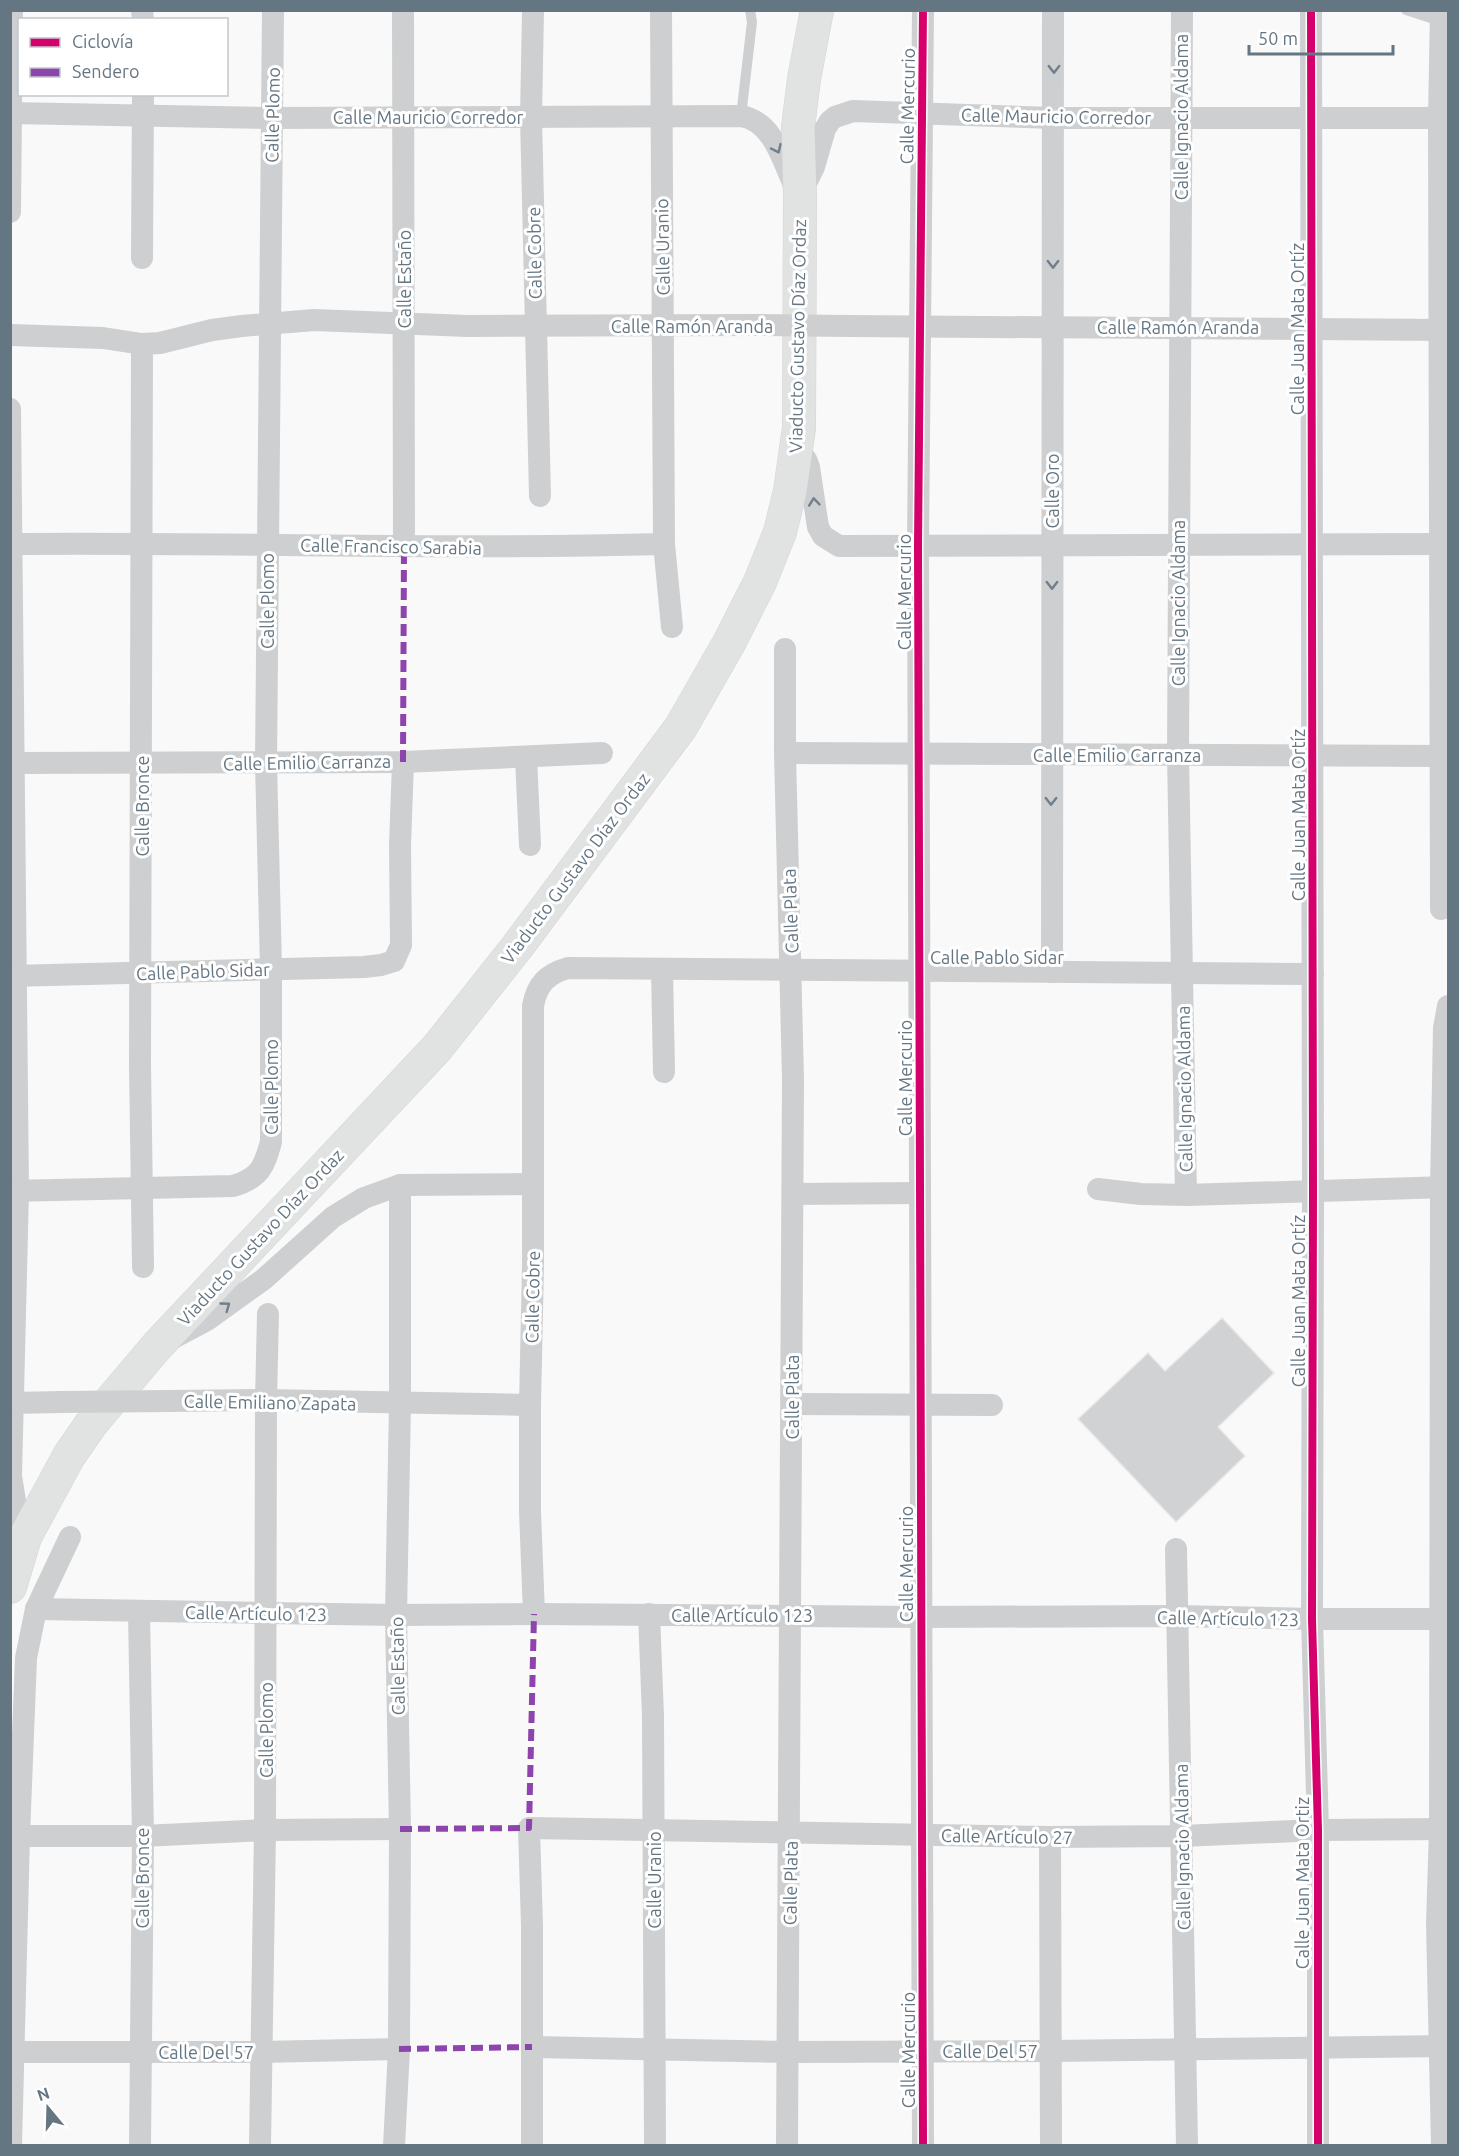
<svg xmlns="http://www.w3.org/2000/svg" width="1459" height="2156" viewBox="0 0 1459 2156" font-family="Ubuntu,sans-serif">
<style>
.building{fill:#d0d2d3;stroke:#e8e8e8;stroke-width:1.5}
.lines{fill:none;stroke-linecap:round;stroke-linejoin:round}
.primary-casing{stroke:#d5d6d7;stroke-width:34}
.service{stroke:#cecfd0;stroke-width:10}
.minor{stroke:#cecfd0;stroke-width:22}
.primary{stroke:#e1e2e2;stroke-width:33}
.minor-bridge{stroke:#cecfd0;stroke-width:22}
.quiet{stroke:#8e44ad;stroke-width:6;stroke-dasharray:12 6;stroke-linecap:butt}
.cycleway-casing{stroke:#fff;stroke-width:11}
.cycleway{stroke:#d6006c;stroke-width:8}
.oneway{stroke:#707f8b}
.labels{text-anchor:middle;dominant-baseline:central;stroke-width:6;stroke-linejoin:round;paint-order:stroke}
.street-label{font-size:18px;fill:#657683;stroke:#fff}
</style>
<rect width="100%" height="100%" fill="#f9f9f9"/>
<path class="building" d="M1222,1318L1274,1373L1218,1427L1245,1456L1176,1522L1078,1419L1148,1353L1165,1371Z"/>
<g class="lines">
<defs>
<path id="primary" d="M10,1587L25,1537L69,1456L91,1424L157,1346L437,1048L517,947L681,727L729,643L760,582L780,532L790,491L799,428L800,196L798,127L804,79L817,10"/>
</defs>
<use href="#primary" class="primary-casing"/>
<g class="service">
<path d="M1406,10L1443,22"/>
<path d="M741,116L752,22L750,10"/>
</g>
<g class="minor">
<path d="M142,10L143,20"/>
<path d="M403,10L404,547"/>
<path d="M533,10L531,117L540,496"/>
<path d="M661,10L664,544L672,627"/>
<path d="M1182,10L1178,755L1186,1195"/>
<path d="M1311,10L1313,1192L1312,1619L1318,1830V2146"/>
<path d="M10,113L271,118L741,116C774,122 782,160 795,187"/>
<path d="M802,191L814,167L825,129L830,121L835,117L853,111L1054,118H1448"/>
<path d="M10,212L12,10"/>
<path d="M142,258L143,94"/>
<path d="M849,326L1448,330"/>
<path d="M10,335L103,338L142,344L160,343L212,330L242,326L314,320L468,326L755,325"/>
<path d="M142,344L140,1065L143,1267"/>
<path d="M10,409L18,1191L11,1476L15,1501L25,1537"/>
<path d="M795,454L806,459L809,467L818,527L823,536L839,546L1448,544"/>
<path d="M10,544C229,542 446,550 664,544"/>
<path d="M785,649V753L793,1080L787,2146"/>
<path d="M785,753L1448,756"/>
<path d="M526,757L530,845"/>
<path d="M10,763L403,762L602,753"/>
<path d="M1441,909L1439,118L1441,10"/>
<path d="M662,969L664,1072"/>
<path d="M1052,972L1053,10"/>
<path d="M10,976L364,967L381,965L394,961L401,945L400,845L403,762"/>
<path d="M1098,1189L1141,1194L1186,1195L1448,1187"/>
<path d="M10,1191L233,1186C260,1178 264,1167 271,1142V969L266,763L273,10"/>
<path d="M793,1194L920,1193"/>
<path d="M175,1337L207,1320L264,1279L333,1217L364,1198L400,1185L533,1184"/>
<path d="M169,1401L266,1400L530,1405"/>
<path d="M10,1403L62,1402"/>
<path d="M793,1404L992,1405"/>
<path d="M1176,1549L1187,2146"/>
<path d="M36,1609L396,1615L534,1614L920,1617L1178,1616L1312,1619H1448"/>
<path d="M139,1612L143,1836L140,2145"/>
<path d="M534,1614L530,1511V1405L533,1265V1006C537,984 547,974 568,968L1313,974"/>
<path d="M649,1614L653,1716L655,2146"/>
<path d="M19,1836H143L265,1830L400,1829"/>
<path d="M1050,1837L1051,2146"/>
<path d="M532,2047L788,2052L1052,2051L1448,2046"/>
<path d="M13,2052H262L399,2049"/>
<path d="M11,2146L19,1836L26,1658L36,1609L70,1537"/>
<path d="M260,2146L265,1830L266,1400L268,1314"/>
<path d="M394,2146L399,2049L400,1829L396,1615L400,1404V1185"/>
<path d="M532,2146V1926L529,1828L1050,1837L1182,1836L1318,1830L1448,1829"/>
<path d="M923,2146L918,545L923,10"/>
<path d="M1442,2146L1437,1923L1440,1829L1441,1188L1444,1028L1448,1006"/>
</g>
<use href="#primary" class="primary"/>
<g class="minor-bridge">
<path d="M755,325L849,326"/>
<path d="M62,1402L169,1401"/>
</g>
<g class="quiet">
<path d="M403,762L404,547"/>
<path d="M400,1829L529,1828L534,1614"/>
<path d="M399,2049L532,2047"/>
</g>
<defs>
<g id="cycleway">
<path d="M1311,10L1313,1192L1312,1619L1318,1830V2146"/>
<path d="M923,2146L918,545L923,10"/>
</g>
</defs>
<use href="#cycleway" class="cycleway-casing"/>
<use href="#cycleway" class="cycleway"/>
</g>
<defs><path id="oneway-chevron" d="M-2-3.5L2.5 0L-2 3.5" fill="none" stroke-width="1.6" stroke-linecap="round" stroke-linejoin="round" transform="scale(1.5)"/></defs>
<g class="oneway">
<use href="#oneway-chevron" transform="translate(1054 69) rotate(90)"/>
<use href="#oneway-chevron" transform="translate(777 149) rotate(65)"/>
<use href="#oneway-chevron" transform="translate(1053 264) rotate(90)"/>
<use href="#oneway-chevron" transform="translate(814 502) rotate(-96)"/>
<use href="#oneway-chevron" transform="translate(1052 585) rotate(90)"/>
<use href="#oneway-chevron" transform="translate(1051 801) rotate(90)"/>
<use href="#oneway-chevron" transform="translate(226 1306) rotate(-36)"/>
</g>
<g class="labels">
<g class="street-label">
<text transform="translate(907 106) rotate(-89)">Calle Mercurio</text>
<text transform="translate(272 115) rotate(-89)">Calle Plomo</text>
<text transform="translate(1056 116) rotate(1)">Calle Mauricio Corredor</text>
<text x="428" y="117">Calle Mauricio Corredor</text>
<text transform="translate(1181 117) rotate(-90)">Calle Ignacio Aldama</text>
<text transform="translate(662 247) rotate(-91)">Calle Uranio</text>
<text transform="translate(534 253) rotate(-91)">Calle Cobre</text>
<text transform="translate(404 279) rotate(-90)">Calle Estaño</text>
<text x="692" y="326">Calle Ramón Aranda</text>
<text x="1178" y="327">Calle Ramón Aranda</text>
<text transform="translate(1297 329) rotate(-90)">Calle Juan Mata Ortíz</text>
<text transform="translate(797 336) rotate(-89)">Viaducto Gustavo Díaz Ordaz</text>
<text transform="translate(1052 491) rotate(-90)">Calle Oro</text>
<text transform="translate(391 546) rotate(1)">Calle Francisco Sarabia</text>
<text transform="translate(904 592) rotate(-90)">Calle Mercurio</text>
<text transform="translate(267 601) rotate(-90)">Calle Plomo</text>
<text transform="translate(1178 603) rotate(-90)">Calle Ignacio Aldama</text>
<text x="1117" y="755">Calle Emilio Carranza</text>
<text transform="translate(307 762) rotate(-1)">Calle Emilio Carranza</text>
<text transform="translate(142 806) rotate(-90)">Calle Bronce</text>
<text transform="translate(1298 815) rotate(-90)">Calle Juan Mata Ortíz</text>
<text transform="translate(575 868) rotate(-53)">Viaducto Gustavo Díaz Ordaz</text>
<text transform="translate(790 911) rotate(-92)">Calle Plata</text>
<text x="997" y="957">Calle Pablo Sidar</text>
<text transform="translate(203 971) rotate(-2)">Calle Pablo Sidar</text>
<text transform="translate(905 1078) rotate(-90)">Calle Mercurio</text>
<text transform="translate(271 1087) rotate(-90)">Calle Plomo</text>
<text transform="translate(1184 1089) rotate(-91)">Calle Ignacio Aldama</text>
<text transform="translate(260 1237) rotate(-47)">Viaducto Gustavo Díaz Ordaz</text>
<text transform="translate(532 1297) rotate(-89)">Calle Cobre</text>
<text transform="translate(1298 1301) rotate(-90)">Calle Juan Mata Ortíz</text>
<text transform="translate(792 1397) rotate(-90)">Calle Plata</text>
<text transform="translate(270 1402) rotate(1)">Calle Emiliano Zapata</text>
<text transform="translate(906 1564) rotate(-90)">Calle Mercurio</text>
<text transform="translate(256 1613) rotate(1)">Calle Artículo 123</text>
<text x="742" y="1615">Calle Artículo 123</text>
<text transform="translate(1228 1618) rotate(1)">Calle Artículo 123</text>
<text transform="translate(397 1666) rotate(-91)">Calle Estaño</text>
<text transform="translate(266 1730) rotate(-90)">Calle Plomo</text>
<text transform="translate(1007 1836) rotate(1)">Calle Artículo 27</text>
<text transform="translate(1182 1847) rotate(-91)">Calle Ignacio Aldama</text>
<text transform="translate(142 1878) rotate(-90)">Calle Bronce</text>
<text transform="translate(654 1880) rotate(-90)">Calle Uranio</text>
<text transform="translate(790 1883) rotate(-89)">Calle Plata</text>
<text transform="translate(1302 1883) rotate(-90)">Calle Juan Mata Ortiz</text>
<text transform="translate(908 2050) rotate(-90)">Calle Mercurio</text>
<text x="990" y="2051">Calle Del 57</text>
<text x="206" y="2052">Calle Del 57</text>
</g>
</g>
<rect width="1459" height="2156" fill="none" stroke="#657683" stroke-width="24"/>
<rect x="18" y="18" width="210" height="78" fill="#ffffff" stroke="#c1c8cd" stroke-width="1.5"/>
<rect x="30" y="38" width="30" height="9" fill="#d6006c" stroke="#c1c8cd" stroke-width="1.5"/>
<text x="72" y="48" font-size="18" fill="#657683">Ciclovía</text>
<rect x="30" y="68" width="30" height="9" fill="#8e44ad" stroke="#c1c8cd" stroke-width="1.5"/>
<text x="72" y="78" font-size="18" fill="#657683">Sendero</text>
<g transform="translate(48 2108) rotate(341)" stroke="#ffffff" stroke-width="4.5" paint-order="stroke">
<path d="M0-4.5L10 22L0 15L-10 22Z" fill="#657683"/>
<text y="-9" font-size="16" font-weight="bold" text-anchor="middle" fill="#657683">N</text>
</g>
<path d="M1249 45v9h144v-9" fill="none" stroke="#657683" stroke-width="3"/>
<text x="1258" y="45" font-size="18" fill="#657683" stroke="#ffffff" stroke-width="4.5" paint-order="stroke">50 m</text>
</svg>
